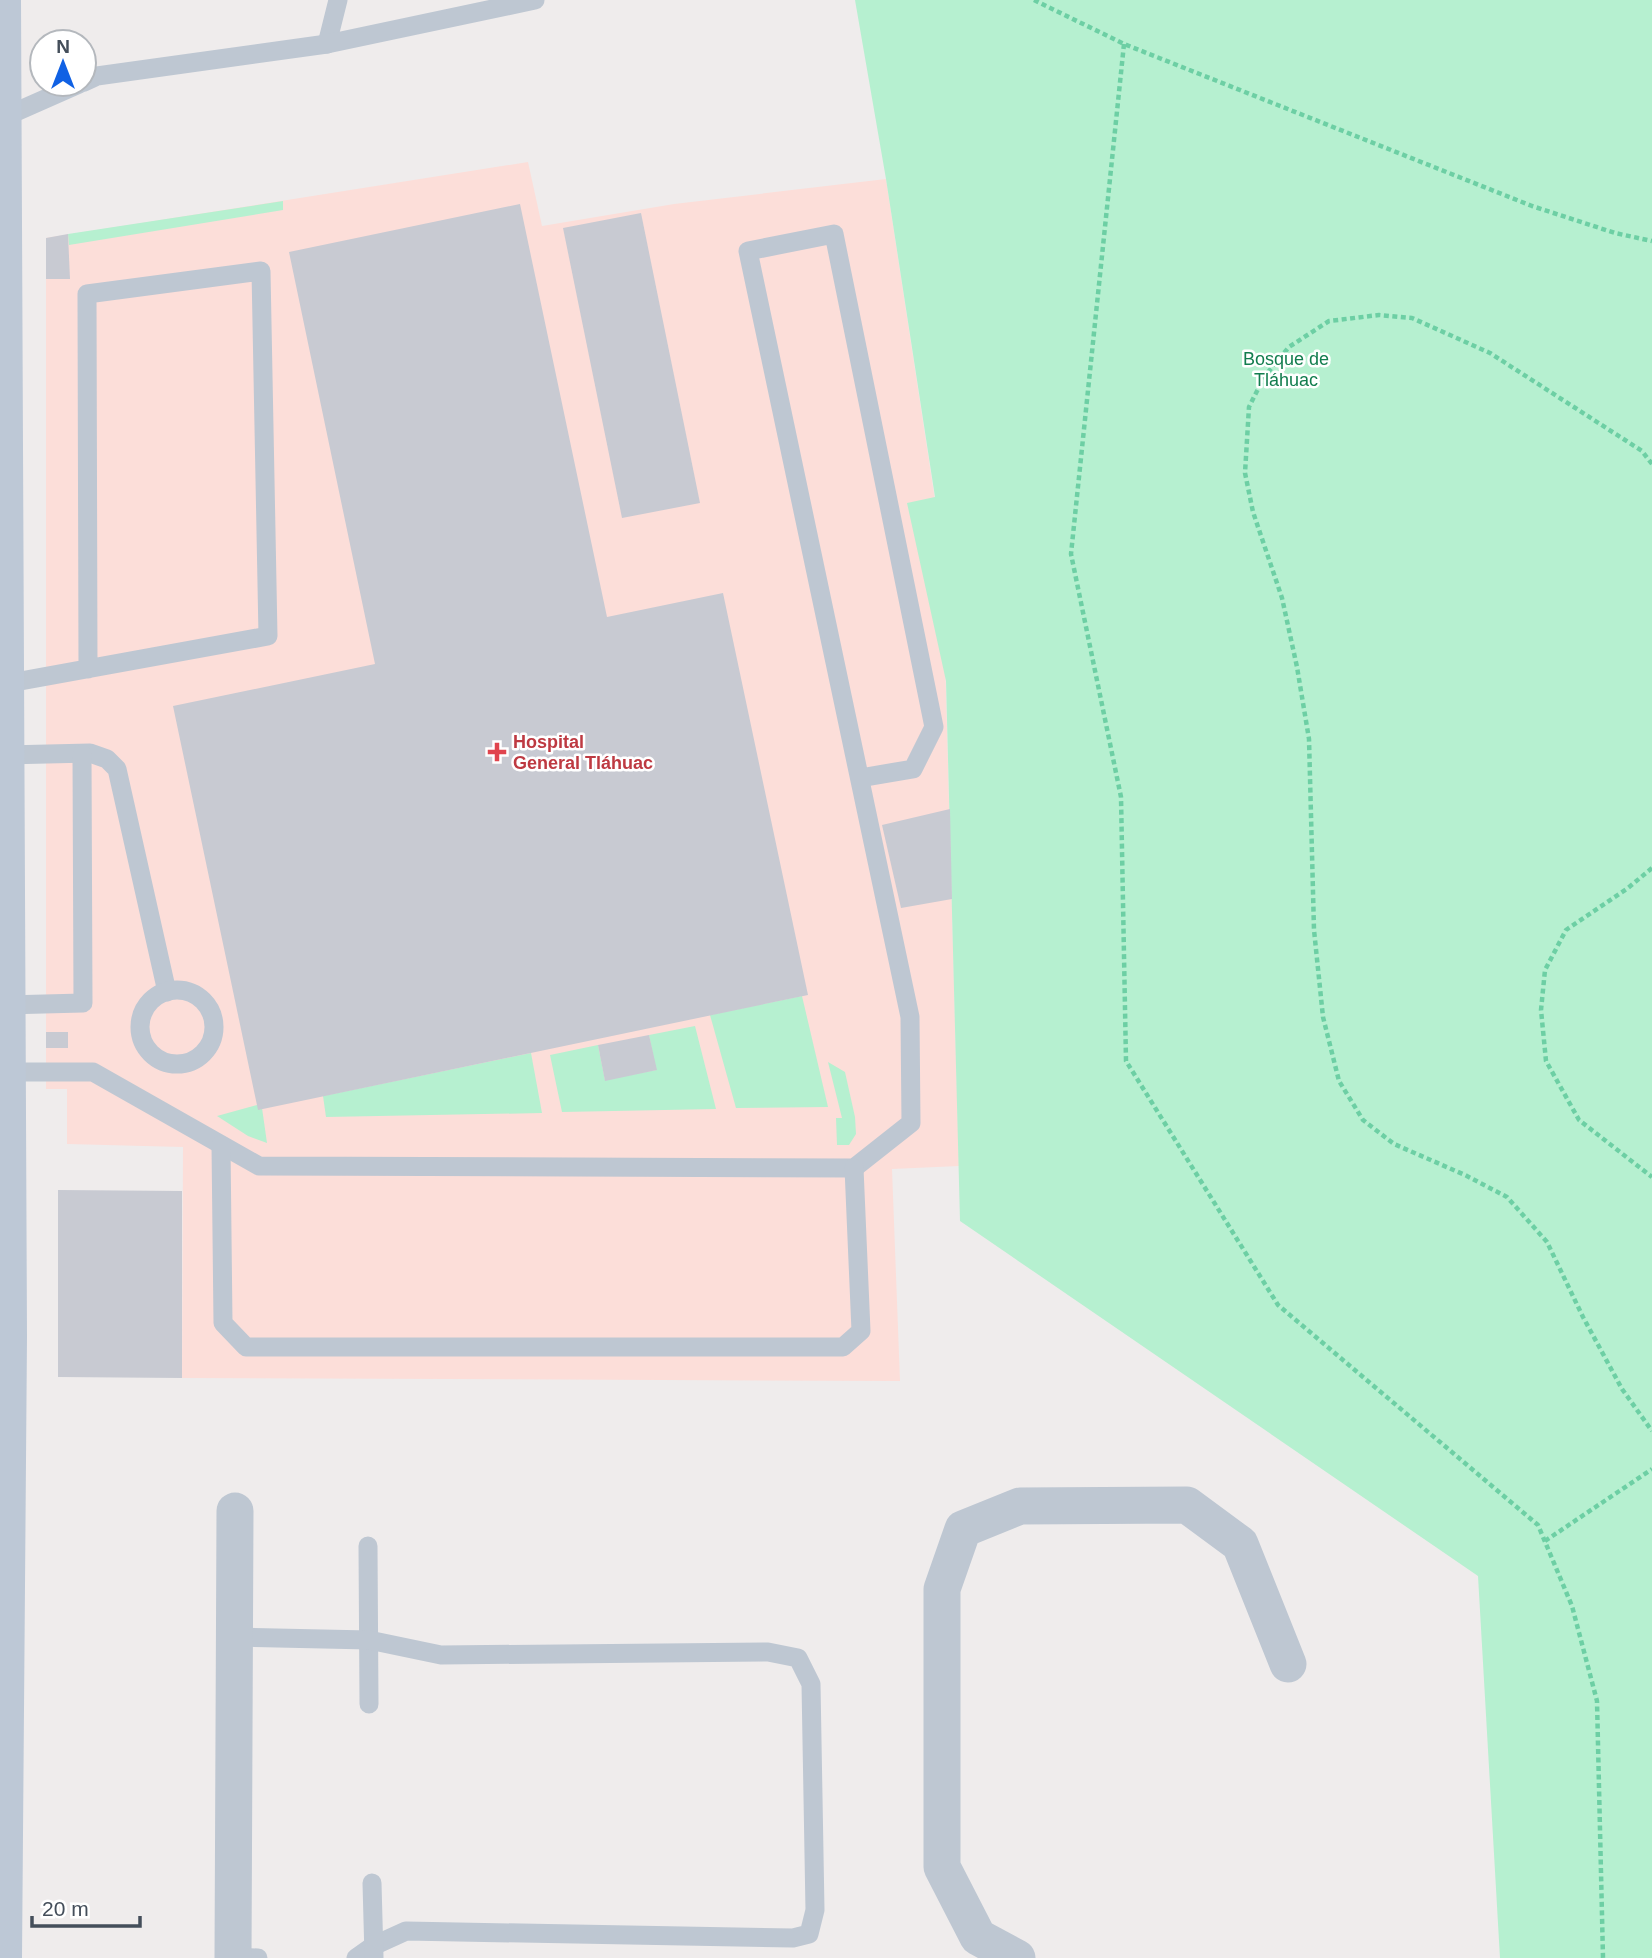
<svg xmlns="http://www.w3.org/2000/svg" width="1652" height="1958" viewBox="0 0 1652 1958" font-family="Helvetica,sans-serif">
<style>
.medical{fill:#fcded9}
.green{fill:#b6f0d0}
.building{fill:#c8cad2}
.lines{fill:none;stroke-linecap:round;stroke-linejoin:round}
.path{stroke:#6dcfa4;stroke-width:4.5;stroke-dasharray:5 3.5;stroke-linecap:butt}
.service{stroke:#bec7d2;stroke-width:19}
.minor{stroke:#bec7d2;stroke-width:37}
.secondary{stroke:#bdc8d6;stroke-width:38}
.health-dot{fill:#e0444e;stroke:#fff;stroke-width:2.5}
.labels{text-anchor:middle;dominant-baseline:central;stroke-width:5;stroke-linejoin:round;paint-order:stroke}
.park-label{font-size:18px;fill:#127d4e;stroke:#fff}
.health-label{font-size:18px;font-weight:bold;fill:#be3a42;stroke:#fff;text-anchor:start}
</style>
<rect width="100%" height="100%" fill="#efecec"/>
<path class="medical" d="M528,162L542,226L674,204L886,179L942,546L959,1166L892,1169L900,1381L182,1378L183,1147L67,1144V1089H46V238Z"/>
<g class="green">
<path d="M855,0H1652V1958H1500L1478,1576L960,1221L946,681L907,503L935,497L886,179Z"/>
<path d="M283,201V210L69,245L68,234Z"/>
<path d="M802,996L828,1107L736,1108L710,1015Z"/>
<path d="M695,1026L716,1109L562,1112L550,1055L598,1045L605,1080L656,1070L649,1035Z"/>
<path d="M531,1053L542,1113L326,1117L323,1096Z"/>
<path d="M828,1062L845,1072L855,1117L856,1134L849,1145H837L836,1118H842Z"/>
<path d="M257,1105L262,1108L267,1143L248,1136L217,1116Z"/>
</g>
<g class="building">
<path d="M520,204L607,617L723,593L808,995L258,1110L173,706L375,664L289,252Z"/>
<path d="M641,213L700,503L622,518L563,228Z"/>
<path d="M68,234L70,279H46V238Z"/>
<path d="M950,809L952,899L901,908L882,825Z"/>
<rect x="46" y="1032" width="22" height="16"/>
<path d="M649,1035L657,1070L605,1081L598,1045Z"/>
<path d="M58,1190L182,1191V1378L58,1377Z"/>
</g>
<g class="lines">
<g class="path">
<path d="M1034,0L1124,44L1532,206L1615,233L1652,241"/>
<path d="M1124,44L1071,554L1121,797L1126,1061L1278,1305L1538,1525L1572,1606L1597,1701L1603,1958"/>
<path d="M1652,464L1642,451L1490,353L1412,318L1379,315L1329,321L1289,347L1264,377L1249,407L1245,473L1253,512L1282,598L1297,667L1309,739L1314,930L1323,1017L1339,1081L1363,1120L1394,1144L1465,1175L1507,1197L1547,1242L1583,1317L1622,1389L1652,1431"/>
<path d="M1652,868L1628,888L1566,930L1545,970L1541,1010L1546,1061L1579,1120L1652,1177"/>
<path d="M1545,1541L1652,1469"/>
</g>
<g class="service">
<path d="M327,44L338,0"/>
<path d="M84,82L97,76L327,44L535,0"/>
<path d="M2,118L79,84"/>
<path d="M4,684L268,636L261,271L87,294L88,669"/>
<path d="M5,755L90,753L107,759L117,769L167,992"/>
<circle cx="177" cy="1027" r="37"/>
<path d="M5,1005L83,1003L82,754"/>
<path d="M2,1072H93L259,1166L854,1168L911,1123L910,1017L748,251L834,234L934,727L913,769L860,778"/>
<path d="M221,1145L223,1323L246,1347H843L861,1331L854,1168"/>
<path d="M368,1546L369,1704"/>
<path d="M235,1637L369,1640L441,1655L768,1652L798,1658L811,1684L815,1910L809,1934L793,1938L406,1931L373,1946L356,1958"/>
<path d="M372,1883L374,1957"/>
<path d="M233,1957L258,1958"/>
</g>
<g class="minor">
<path d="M233,1958L235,1511"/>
<path d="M1017,1958L978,1937L942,1867V1589L963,1529L1020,1506L1187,1505L1240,1544L1288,1664"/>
</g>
<path class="secondary" d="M2,0L8,1337L3,1958"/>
</g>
<path class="health-dot" d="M493.5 741.5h7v7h7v7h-7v7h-7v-7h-7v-7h7z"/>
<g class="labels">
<g class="park-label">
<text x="1286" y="359">Bosque de<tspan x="1286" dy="21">Tláhuac</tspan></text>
</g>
<g class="health-label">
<text x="513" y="742">Hospital<tspan x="513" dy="21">General Tláhuac</tspan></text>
</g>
</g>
<g transform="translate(63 63)"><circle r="33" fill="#ffffff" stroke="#b4b8bd" stroke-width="2"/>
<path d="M0-5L12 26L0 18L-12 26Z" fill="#1061e4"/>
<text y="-10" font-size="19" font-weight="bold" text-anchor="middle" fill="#444e5a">N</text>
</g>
<path d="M32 1916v10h108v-10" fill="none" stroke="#444e5a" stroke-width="3.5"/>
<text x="42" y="1916" font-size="21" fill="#444e5a" stroke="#ffffff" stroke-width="5" paint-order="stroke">20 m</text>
</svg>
